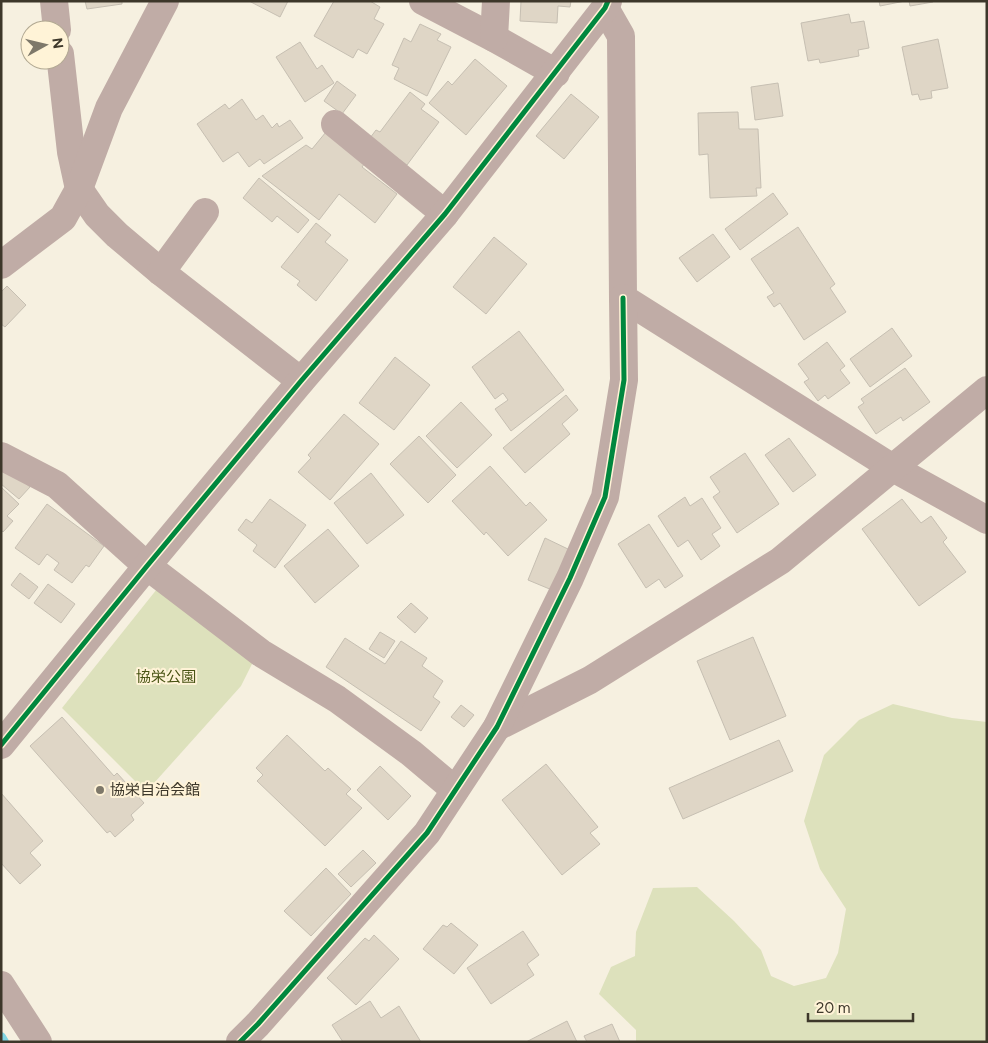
<svg xmlns="http://www.w3.org/2000/svg" width="988" height="1043" viewBox="0 0 988 1043" font-family="Figtree,'Noto Sans JP',sans-serif">
<style>
.green{fill:#dde1bc}
.lines{fill:none;stroke-linecap:round;stroke-linejoin:round}
.stream{stroke:#80d4e2;stroke-width:10}
.building{fill:#dfd6c6;stroke:#c6bfb2}
.minor{stroke:#c0aca6;stroke-width:28}
.cycleway-casing{stroke:#fff3d7;stroke-width:8}
.cycleway{stroke:#00873e;stroke-width:5}
.poi-dot{fill:#7e786a;stroke:#fff3d7;stroke-width:2}
.labels{text-anchor:middle;dominant-baseline:central;stroke-width:4;stroke-linejoin:round;paint-order:stroke}
.park-label{font-size:15px;fill:#495414;stroke:#fff3d7}
.poi-label{font-size:15px;fill:#3d372a;stroke:#fff3d7;text-anchor:start}
</style>
<rect width="100%" height="100%" fill="#f6f0e0"/>
<g class="green">
<path d="M157,589L253,662L241,686L146,792L62,708Z"/>
<path d="M893,704L952,718L987,722V1042H636V1030L599,994L611,967L635,956L636,932L653,888L697,887L734,921L761,950L771,976L794,986L826,978L838,953L846,909L820,869L804,821L824,755L859,720Z"/>
</g>
<g class="lines">
<path class="stream" d="M1,1037L4,1042"/>
</g>
<g class="building">
<path d="M85,1H122V4L87,9Z"/>
<path d="M249,1H288L280,17Z"/>
<path d="M334,1H370L380,7L374,19L384,24L367,54L358,49L353,58L314,36Z"/>
<path d="M521,1H571L570,7L558,6L557,23L520,21Z"/>
<path d="M879,1H905L880,6Z"/>
<path d="M909,1H933V2L910,6Z"/>
<path d="M849,14L851,23L864,21L869,48L858,50L859,56L820,63L819,59L808,61L801,23Z"/>
<path d="M420,24L441,34L437,40L451,47L427,96L394,79L399,68L392,65L404,38L411,42Z"/>
<path d="M938,39L948,88L931,91L932,98L920,100L918,94L912,95L902,47Z"/>
<path d="M300,42L317,69L322,65L334,83L305,102L276,57Z"/>
<path d="M475,59L507,86L466,135L429,103L448,81L452,85Z"/>
<path d="M337,81L356,95L342,114L324,101Z"/>
<path d="M778,83L783,116L755,120L751,87Z"/>
<path d="M410,92L425,104L421,109L439,122L407,165L370,138L376,130L380,132Z"/>
<path d="M571,94L599,117L564,159L536,136Z"/>
<path d="M242,99L256,120L263,115L272,128L277,123L279,127L290,120L303,138L264,164L260,159L249,167L238,152L223,162L197,124L225,104L229,109Z"/>
<path d="M738,112L739,129H758L761,188H756L757,196L710,198L708,154L699,155L698,113Z"/>
<path d="M326,132L365,163L362,167L397,194L375,223L339,194L319,220L262,176L306,145L312,149Z"/>
<path d="M259,178L309,220L298,233L277,216L272,222L243,198Z"/>
<path d="M773,193L788,214L740,250L725,229Z"/>
<path d="M316,223L331,235L325,242L348,260L316,301L297,285L300,281L281,267Z"/>
<path d="M798,227L835,284L830,288L846,312L804,340L780,303L774,307L767,297L774,293L751,259Z"/>
<path d="M713,234L730,257L697,282L679,258Z"/>
<path d="M494,237L527,264L486,314L453,287Z"/>
<path d="M7,286L26,305L5,327L1,324V292Z"/>
<path d="M892,328L912,356L870,387L850,359Z"/>
<path d="M519,331L564,390L511,431L495,409L508,400L503,393L495,399L472,367Z"/>
<path d="M827,342L845,366L840,370L850,383L828,399L825,395L818,401L804,382L809,379L798,364Z"/>
<path d="M395,357L430,385L394,430L359,403Z"/>
<path d="M905,368L930,402L903,421L901,417L876,434L858,407L864,403L861,399Z"/>
<path d="M566,395L578,410L562,424L570,434L525,473L503,448Z"/>
<path d="M461,402L492,435L457,468L426,436Z"/>
<path d="M344,414L379,444L330,500L298,472L311,458L308,455Z"/>
<path d="M419,436L456,475L428,503L390,464Z"/>
<path d="M789,438L816,475L793,492L765,455Z"/>
<path d="M745,453L779,504L737,533L713,497L720,492L710,477Z"/>
<path d="M490,466L526,506L530,502L547,520L508,556L486,532L484,535L452,501Z"/>
<path d="M1,470L23,481L30,487L19,499L1,484Z"/>
<path d="M371,473L404,515L367,544L334,503Z"/>
<path d="M1,487L19,504L7,516L13,521L3,532L1,530Z"/>
<path d="M685,497L690,506L702,498L721,528L712,534L720,546L701,560L688,540L678,547L658,516Z"/>
<path d="M270,499L306,525L275,568L253,551L257,545L238,530L246,519L252,523Z"/>
<path d="M902,499L921,523L931,516L947,538L943,542L966,572L919,606L862,529Z"/>
<path d="M47,504L104,546L89,567L86,565L72,583L54,570L59,563L47,554L39,565L15,548Z"/>
<path d="M649,524L683,576L665,588L659,579L646,588L618,544Z"/>
<path d="M328,529L359,566L315,603L284,566Z"/>
<path d="M545,538L570,550L552,590L528,580Z"/>
<path d="M20,573L38,587L29,599L11,585Z"/>
<path d="M48,584L75,604L61,623L34,603Z"/>
<path d="M411,603L428,618L415,633L397,617Z"/>
<path d="M380,632L395,641L384,658L369,649Z"/>
<path d="M753,637L786,716L730,740L697,661Z"/>
<path d="M345,638L385,664L401,641L427,658L422,666L443,681L433,697L440,702L421,731L326,667Z"/>
<path d="M461,705L474,715L464,727L451,717Z"/>
<path d="M62,717L114,776L117,773L144,803L131,815L134,820L115,837L110,831L107,833L30,746Z"/>
<path d="M287,735L325,771L328,768L351,789L346,794L362,808L325,846L257,781L263,775L256,768Z"/>
<path d="M779,740L793,771L683,819L669,788Z"/>
<path d="M546,764L598,827L590,833L600,844L562,875L502,800Z"/>
<path d="M380,766L411,796L388,820L357,790Z"/>
<path d="M1,793L43,841L30,853L41,865L20,884L1,863Z"/>
<path d="M363,850L376,863L351,887L338,874Z"/>
<path d="M326,868L351,894L311,936L284,911Z"/>
<path d="M451,923L478,945L454,974L423,949L443,925L447,927Z"/>
<path d="M523,931L539,955L527,964L534,975L491,1004L467,968Z"/>
<path d="M374,935L399,959L356,1005L327,978L365,938L369,941Z"/>
<path d="M370,1001L381,1018L399,1006L421,1042H343L332,1025Z"/>
<path d="M567,1021L577,1042H526Z"/>
<path d="M612,1024L620,1042H587L584,1036Z"/>
</g>
<g class="lines">
<g class="minor">
<path d="M54,1L57,30"/>
<path d="M423,1L494,38L556,73"/>
<path d="M605,8L621,36L623,298L893,468L987,520"/>
<path d="M494,38L496,1"/>
<path d="M60,54L71,152L79,189L97,215L117,235L161,272L301,381"/>
<path d="M335,124L445,214"/>
<path d="M1,265L63,218L79,189L109,108L165,1"/>
<path d="M161,272L205,212"/>
<path d="M1,456L57,485L147,566L261,653L337,699L411,753L455,790"/>
<path d="M497,727L590,680L780,561L987,390"/>
<path d="M1,745L147,566L301,381L445,214L605,8L608,1"/>
<path d="M1,985L38,1042"/>
<path d="M240,1042L258,1024L427,833L497,727L570,578L605,497L624,380L623,298"/>
</g>
<defs>
<g id="cycleway">
<path d="M1,745L147,566L301,381L445,214L605,8L608,1"/>
<path d="M240,1042L258,1024L427,833L497,727L570,578L605,497L624,380L623,298"/>
</g>
</defs>
<use href="#cycleway" class="cycleway-casing"/>
<use href="#cycleway" class="cycleway"/>
</g>
<circle class="poi-dot" cx="100" cy="790" r="5"/>
<g class="labels">
<g class="park-label">
<text x="166" y="677">協栄公園</text>
</g>
<g class="poi-label">
<text x="110" y="790">協栄自治会館</text>
</g>
</g>
<rect width="988" height="1043" fill="none" stroke="#3d372a" stroke-width="5"/>
<g transform="translate(45 45) rotate(82)"><circle r="24" fill="#fff3d7" stroke="#b1a892"/>
<path d="M0-4L9 19L0 12L-9 19Z" fill="#7e786a"/>
<text y="-8" font-size="14" font-weight="bold" text-anchor="middle" fill="#3d372a">N</text>
</g>
<path d="M808 1013v8h105v-8" fill="none" stroke="#3d372a" stroke-width="2.5"/>
<text x="816" y="1013" font-size="15" fill="#3d372a" stroke="#fff3d7" stroke-width="4" paint-order="stroke">20 m</text>
</svg>
